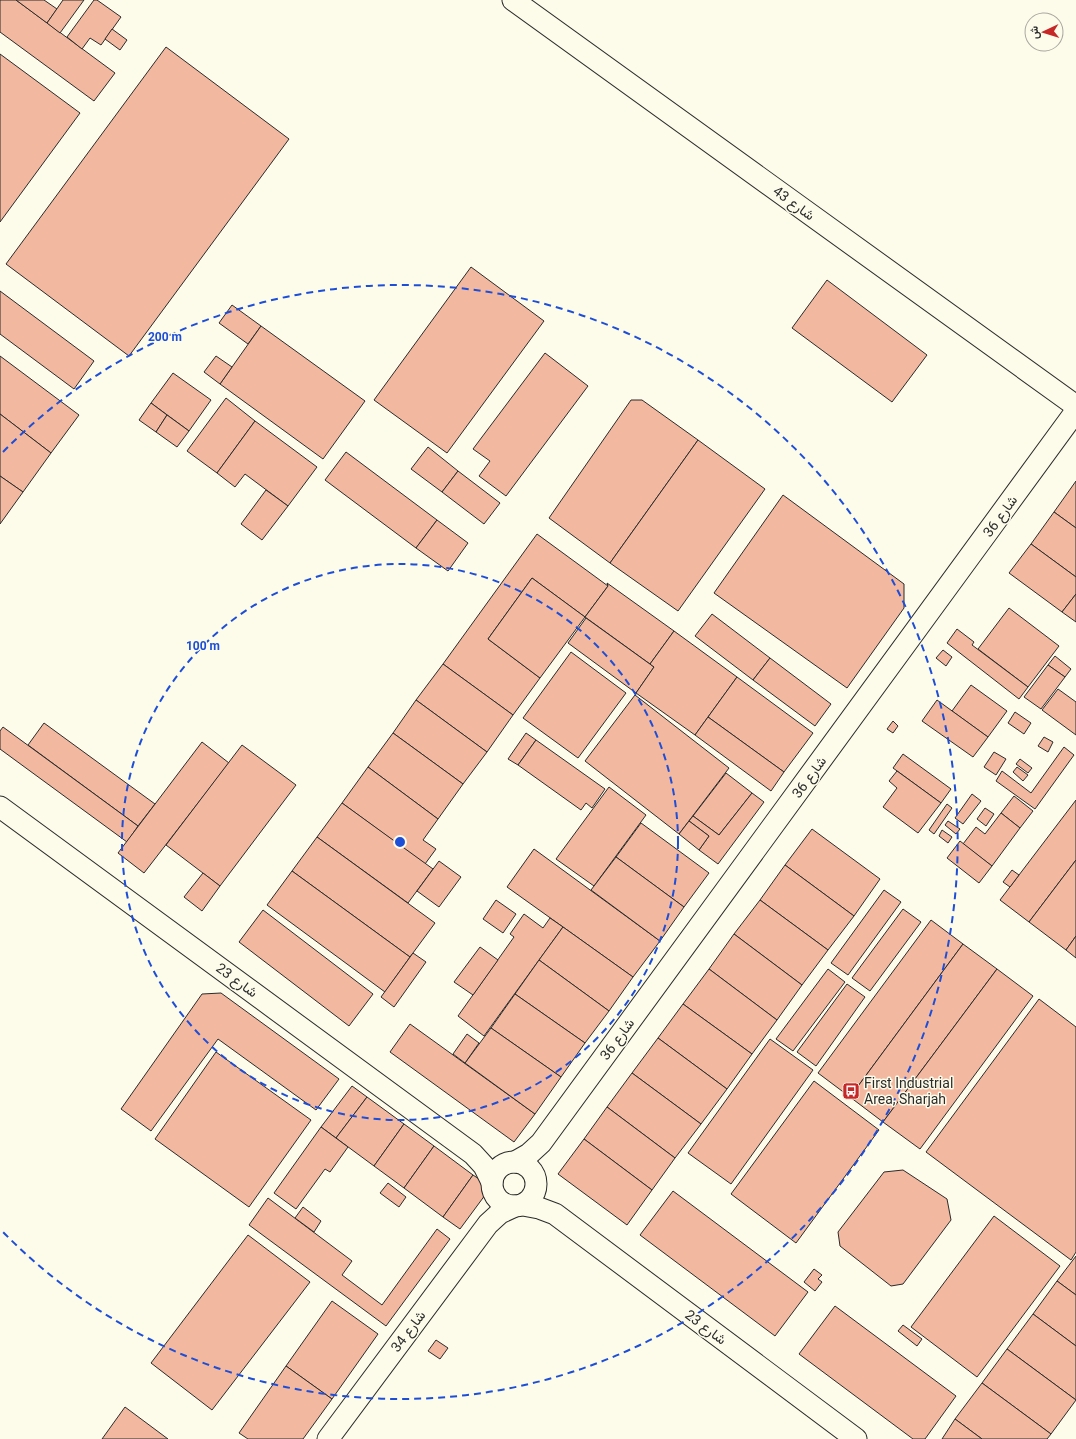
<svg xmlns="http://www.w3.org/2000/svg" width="1076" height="1439" viewBox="0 0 1076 1439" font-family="Roboto,Vazirmatn,sans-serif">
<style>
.building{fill:#f2b8a0;stroke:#2b2b2b}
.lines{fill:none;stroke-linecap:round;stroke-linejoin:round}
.minor-casing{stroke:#2b2b2b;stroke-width:23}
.minor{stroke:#fdfbea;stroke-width:21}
.ring{fill:none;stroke:#1d4ed8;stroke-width:2;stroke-dasharray:7 5}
.labels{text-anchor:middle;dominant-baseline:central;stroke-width:3;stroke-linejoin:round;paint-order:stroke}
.street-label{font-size:14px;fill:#2b2b2b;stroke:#fdfbea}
.poi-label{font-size:14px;fill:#2b2b2b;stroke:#fdfbea;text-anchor:start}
.centre{fill:#1d4ed8;stroke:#fdfbea;stroke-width:2}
.ring-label{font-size:12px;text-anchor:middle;font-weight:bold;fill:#1d4ed8;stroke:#fdfbea;stroke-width:3;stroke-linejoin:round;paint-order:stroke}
</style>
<rect width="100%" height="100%" fill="#fdfbea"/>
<g class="building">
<path d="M0,0H16L115,73L94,101L0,32Z"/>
<path d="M16,0H44L57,9L47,23Z"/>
<path d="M63,0H84L60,33L47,23Z"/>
<path d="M94,0H97L121,17L101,45L90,38L82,49L67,37Z"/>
<path d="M112,29L127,40L120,50L105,39Z"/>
<path d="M166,47L289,139L129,356L6,264Z"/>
<path d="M0,54L80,113L0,222Z"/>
<path d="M471,267L544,321L447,453L374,400Z"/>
<path d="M827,280L927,355L892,402L792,328Z"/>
<path d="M0,291L94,361L74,389L0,334Z"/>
<path d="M232,305L261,326L248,344L219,323Z"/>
<path d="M261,326L365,401L323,459L220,384Z"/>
<path d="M545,353L588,386L506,496L479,476L490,461L473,449Z"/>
<path d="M0,356L79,415L51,453L0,414Z"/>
<path d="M216,356L232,367L220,384L204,372Z"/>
<path d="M173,373L211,400L189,431L151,403Z"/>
<path d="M226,398L255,421L217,473L187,451Z"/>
<path d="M631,400H642L698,440L610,563L549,518Z"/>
<path d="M151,403L167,415L156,432L139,420Z"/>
<path d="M0,414L51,453L23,492L0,476Z"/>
<path d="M167,415L189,431L177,447L156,432Z"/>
<path d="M255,421L317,467L288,506L245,474L235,487L217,473Z"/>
<path d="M698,440L765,489L678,611L610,563Z"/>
<path d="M428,447L458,471L442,492L411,469Z"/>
<path d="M346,452L437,520L416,548L325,480Z"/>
<path d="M458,471L500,503L484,524L442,492Z"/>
<path d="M0,476L23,492L0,524Z"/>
<path d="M1076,481V528L1054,512Z"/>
<path d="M266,490L288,506L262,540L241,524Z"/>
<path d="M783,495L904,584V608L847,688L714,593Z"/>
<path d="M1054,512L1076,528V577L1031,544Z"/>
<path d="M437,520L468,543L448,571L416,548Z"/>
<path d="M537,534L608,586L585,617L532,578L488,639L540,678L513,715L443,664Z"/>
<path d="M1031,544L1076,577V594L1062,612L1009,573Z"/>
<path d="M532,578L585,617L540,678L488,639Z"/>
<path d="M607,583L674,631L650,664L585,617L608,586Z"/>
<path d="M1076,594V622L1062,612Z"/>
<path d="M1009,608L1059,646L1028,687L978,649Z"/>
<path d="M712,614L770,658L753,680L695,636Z"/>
<path d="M586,618L654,667L636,693L568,643Z"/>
<path d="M957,629L974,642L972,645L1028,687L1019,699L947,643Z"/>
<path d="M674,631L737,677L695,735L636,693L654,667L650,664Z"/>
<path d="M943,650L952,657L946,666L936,658Z"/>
<path d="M571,652L626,693L578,758L523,718Z"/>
<path d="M1055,656L1071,669L1065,677L1048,665Z"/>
<path d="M770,658L831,704L815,726L753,680Z"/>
<path d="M443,664L513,715L487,752L416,700Z"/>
<path d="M1048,665L1065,677L1041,709L1024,697Z"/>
<path d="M737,677L813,733L784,772L708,717Z"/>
<path d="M971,685L1007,711L988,737L952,711Z"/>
<path d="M1058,689L1076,702V735L1042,710Z"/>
<path d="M635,695L729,768L679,834L585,761Z"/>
<path d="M416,700L487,752L463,784L393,733Z"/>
<path d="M937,700L988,737L973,757L922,721Z"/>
<path d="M1015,712L1031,723L1024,734L1008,723Z"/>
<path d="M708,717L784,772L771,791L695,735Z"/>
<path d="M893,721L898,726L893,733L887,729Z"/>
<path d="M44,723L155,804L138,826L28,745Z"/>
<path d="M3,727L138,826L127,842L0,749V731Z"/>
<path d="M393,733L463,784L438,819L368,767Z"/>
<path d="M526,733L536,740L518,765L508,759Z"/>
<path d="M1044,737L1053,742L1048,752L1038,746Z"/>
<path d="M536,740L605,789L592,808L586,803L581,810L518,765Z"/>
<path d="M202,742L229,763L144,873L118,853Z"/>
<path d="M242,745L296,785L220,886L166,845Z"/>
<path d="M1064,747L1074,755L1035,809L996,781L1002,771L1031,793Z"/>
<path d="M994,752L1006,759L996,775L984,767Z"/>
<path d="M903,754L951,789L941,803L893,768Z"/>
<path d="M1020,759L1032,768L1028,773L1016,764Z"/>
<path d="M368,767L438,819L423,840L436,849L425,864L342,803Z"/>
<path d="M1017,767L1028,775L1023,781L1013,772Z"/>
<path d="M897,771L941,803L918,833L883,807L897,788L889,781Z"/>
<path d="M726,773L752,793L719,835L693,816Z"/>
<path d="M609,787L646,815L594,886L556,859Z"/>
<path d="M752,793L764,802L718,864L699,850L709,836L689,821L693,816L719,835Z"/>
<path d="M972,794L981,801L963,824L955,818Z"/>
<path d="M1014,796L1033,811L1020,828L1001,813Z"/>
<path d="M1076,800V860L1029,922L1000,900Z"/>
<path d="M342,803L433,869L408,903L317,837Z"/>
<path d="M947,804L952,808L934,834L929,830Z"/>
<path d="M985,808L994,814L986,826L977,819Z"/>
<path d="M1001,813L1020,828L992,866L963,844L976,827L985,834Z"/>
<path d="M689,821L709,836L699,850L679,834Z"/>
<path d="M948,821L960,829L956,834L945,825Z"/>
<path d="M641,823L709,873L684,907L616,857Z"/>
<path d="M812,829L880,879L854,916L785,865Z"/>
<path d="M942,830L952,837L948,843L939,836Z"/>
<path d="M317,837L435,923L410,957L292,871Z"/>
<path d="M960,841L992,866L979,883L947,858Z"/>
<path d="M534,849L660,941L633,977L507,887Z"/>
<path d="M616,857L684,907L660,941L591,890Z"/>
<path d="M1076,860V936L1066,950L1029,922Z"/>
<path d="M439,861L461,877L439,907L417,891Z"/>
<path d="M785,865L854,916L828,950L760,900Z"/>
<path d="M1012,870L1019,875L1010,887L1003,882Z"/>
<path d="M292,871L410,957L385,992L267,905Z"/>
<path d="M203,873L220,886L202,911L184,897Z"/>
<path d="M884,890L901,902L848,975L831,963Z"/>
<path d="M496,900L516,914L503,933L483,919Z"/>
<path d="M760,900L828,950L802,985L734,934Z"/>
<path d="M903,909L921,922L870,991L852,978Z"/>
<path d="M263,910L373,994L349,1026L239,942Z"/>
<path d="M524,914L543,928L550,918L563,927L484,1036L458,1016L514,937L510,934Z"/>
<path d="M931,920L963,944L850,1097L818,1073Z"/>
<path d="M563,927L633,977L609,1011L539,960Z"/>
<path d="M734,934L802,985L777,1020L709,969Z"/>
<path d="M1076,936V958L1066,950Z"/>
<path d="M963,944L997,969L883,1122L850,1097Z"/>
<path d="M480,947L498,960L473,995L454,982Z"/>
<path d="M413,953L426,962L394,1007L381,997Z"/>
<path d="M539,960L609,1011L585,1043L515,994Z"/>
<path d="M709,969L777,1020L752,1054L683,1004Z"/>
<path d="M828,969L845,982L793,1051L776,1039Z"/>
<path d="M997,969L1033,996L920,1149L883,1122Z"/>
<path d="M847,984L865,997L816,1066L797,1052Z"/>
<path d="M221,993L339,1079L316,1110L218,1039L151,1131L121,1109L202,994Z"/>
<path d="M515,994L585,1043L561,1077L491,1028Z"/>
<path d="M1039,999L1076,1027V1252L1071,1260L926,1152Z"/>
<path d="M683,1004L752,1054L727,1089L658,1038Z"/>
<path d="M410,1024L535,1114L514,1142L390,1052Z"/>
<path d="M491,1028L561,1077L535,1114L465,1063Z"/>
<path d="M467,1034L479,1043L465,1063L453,1054Z"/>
<path d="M658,1038L727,1089L701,1124L632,1073Z"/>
<path d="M770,1039L813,1070L731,1184L688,1153Z"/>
<path d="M216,1052L311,1120L249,1207L155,1139Z"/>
<path d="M632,1073L701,1124L675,1158L607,1107Z"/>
<path d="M814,1081L879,1130L796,1243L731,1194Z"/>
<path d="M352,1086L367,1097L336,1138L321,1127Z"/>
<path d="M367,1097L404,1124L374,1166L336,1138Z"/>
<path d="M607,1107L675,1158L652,1190L584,1139Z"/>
<path d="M404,1124L434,1146L404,1188L374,1166Z"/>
<path d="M321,1127L348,1147L330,1172L325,1169L296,1209L274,1193Z"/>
<path d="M584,1139L652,1190L627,1225L558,1174Z"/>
<path d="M434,1146L473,1175L443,1217L404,1188Z"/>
<path d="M903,1170L947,1199L951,1220L903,1284L891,1286L840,1246L838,1232L884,1172Z"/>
<path d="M473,1175L491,1187L460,1229L443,1217Z"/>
<path d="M388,1183L406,1197L399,1207L380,1193Z"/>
<path d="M673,1191L808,1292L775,1336L640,1235Z"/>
<path d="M268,1198L352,1261L342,1275L382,1305L437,1229L450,1239L386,1326L249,1225Z"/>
<path d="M303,1207L321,1221L314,1232L295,1218Z"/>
<path d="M994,1216L1060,1266L977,1377L911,1327Z"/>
<path d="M248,1235L310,1282L212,1410L151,1363Z"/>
<path d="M1076,1256V1295L1057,1281Z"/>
<path d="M814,1269L822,1275L818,1279L822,1282L815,1291L804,1282Z"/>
<path d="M1057,1281L1076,1295V1346L1033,1314Z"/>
<path d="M332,1301L378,1334L332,1399L286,1366Z"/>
<path d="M835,1306L956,1396L925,1439H913L799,1354Z"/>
<path d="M1033,1314L1076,1346V1400L1007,1349Z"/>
<path d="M903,1325L922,1339L917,1346L898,1331Z"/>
<path d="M436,1340L448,1348L440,1359L428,1351Z"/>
<path d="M1007,1349L1076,1400L1051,1434L982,1383Z"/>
<path d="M286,1366L332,1399L303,1439H248L239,1433Z"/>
<path d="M982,1383L1051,1434L1047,1439H982L955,1419Z"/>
<path d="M125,1407L168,1439H102Z"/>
<path d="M955,1419L982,1439H942Z"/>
</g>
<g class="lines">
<defs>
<g id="minor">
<path d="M513,0L1076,406"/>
<path d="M0,807L473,1154L484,1166L492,1182"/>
<circle cx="514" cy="1184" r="22"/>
<path d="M515,1162L529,1154L541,1143L1076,411"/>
<path d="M523,1205L539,1208L555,1214L856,1439"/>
<path d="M328,1439L488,1224L500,1213L515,1206"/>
</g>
</defs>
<use href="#minor" class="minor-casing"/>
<use href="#minor" class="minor"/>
</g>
<g class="ring">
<circle cx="400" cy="842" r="278"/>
<path d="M3 452A557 557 0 1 1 3 1232"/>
</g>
<defs>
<symbol id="bus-square" viewBox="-11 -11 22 22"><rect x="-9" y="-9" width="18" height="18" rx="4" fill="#c62828" stroke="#fdfbea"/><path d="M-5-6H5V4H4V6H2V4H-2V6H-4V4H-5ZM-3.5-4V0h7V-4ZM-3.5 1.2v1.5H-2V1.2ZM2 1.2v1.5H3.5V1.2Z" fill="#fff"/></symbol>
</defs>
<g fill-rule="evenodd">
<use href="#bus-square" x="841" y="1081" width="20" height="20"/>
</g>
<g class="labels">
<g class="street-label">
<text transform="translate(794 203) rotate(36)">شارع 43</text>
<text transform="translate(1000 516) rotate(-54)">شارع 36</text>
<text transform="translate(809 777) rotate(-54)">شارع 36</text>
<text transform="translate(237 980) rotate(36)">شارع 23</text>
<text transform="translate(617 1039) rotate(-54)">شارع 36</text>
<text transform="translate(706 1327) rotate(37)">شارع 23</text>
<text transform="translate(408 1331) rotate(-53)">شارع 34</text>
</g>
<g class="poi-label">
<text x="864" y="1083">First Industrial<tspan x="864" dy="16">Area, Sharjah</tspan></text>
</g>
</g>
<circle cx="400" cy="842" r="6" class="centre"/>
<g class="ring-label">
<text x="165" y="341">200 m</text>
<text x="203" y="650">100 m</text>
</g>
<g transform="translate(1044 32) rotate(266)"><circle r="19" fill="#fdfbea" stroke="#a9a89e"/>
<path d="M0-3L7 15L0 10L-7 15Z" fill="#c62828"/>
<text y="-6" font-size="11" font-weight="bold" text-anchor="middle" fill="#2b2b2b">ش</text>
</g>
</svg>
